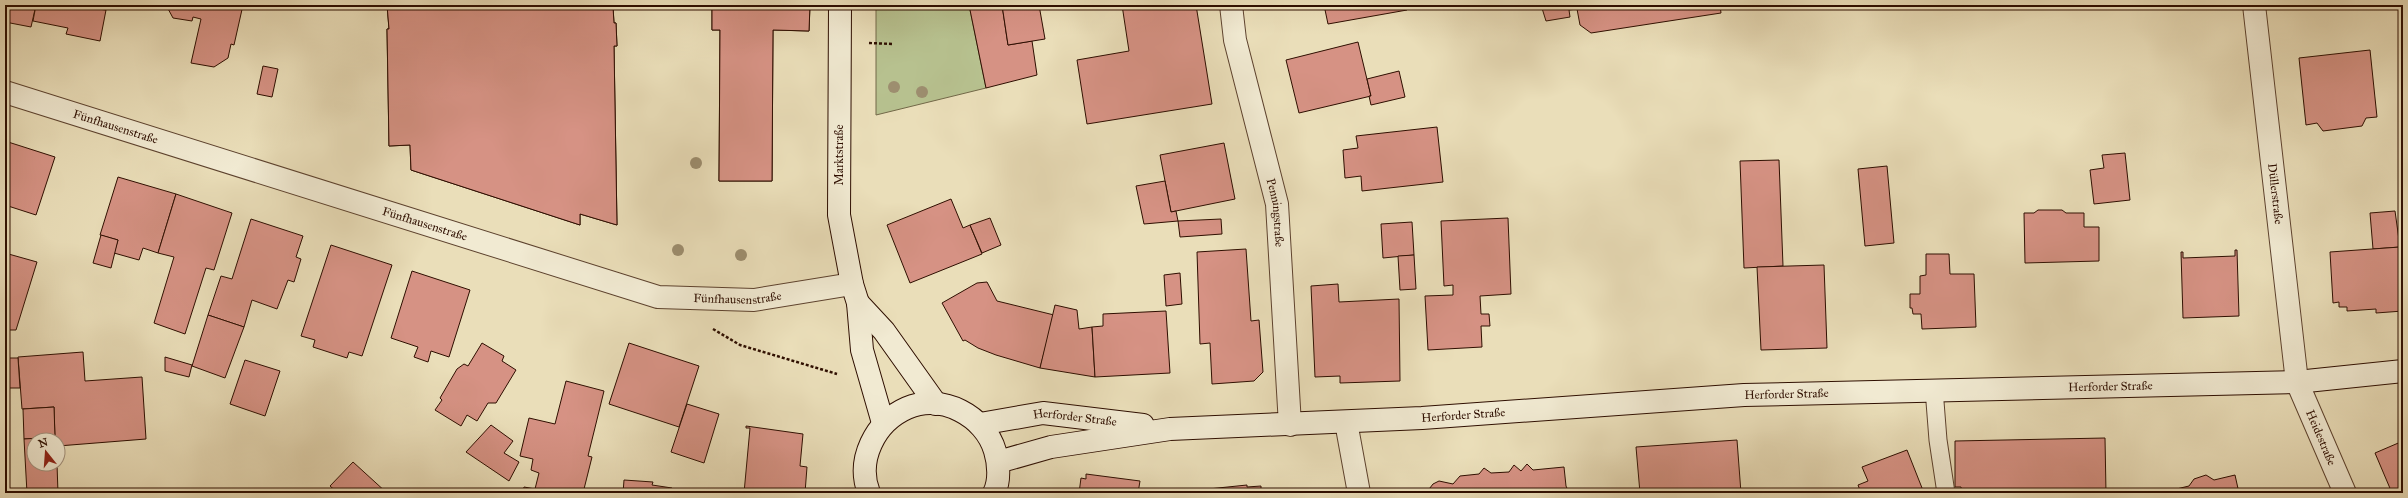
<svg xmlns="http://www.w3.org/2000/svg" width="2408" height="498" viewBox="0 0 2408 498" font-family="'IM FELL Great Primer',serif">
<style>
.green{fill:#b7c18f;stroke:#726848}
.building{fill:#d69284;stroke:#2e0e00;fill-rule:evenodd}
.lines{fill:none;stroke-linecap:round;stroke-linejoin:round}
.lane-casing{stroke:#5d422e;stroke-width:19}
.street-casing{stroke:#5d422e;stroke-width:24}
.secondary-casing{stroke:#2e0e00;stroke-width:24}
.path{stroke:#2e0e00;stroke-width:2.5;stroke-dasharray:3 2;stroke-linecap:butt}
.lane{stroke:#f1ead2;stroke-width:17}
.street{stroke:#f1ead2;stroke-width:22}
.secondary{stroke:#f1ead2;stroke-width:22}
.tree{fill:#9d8e6f}
.labels{text-anchor:middle;dominant-baseline:central;stroke-width:4;stroke-linejoin:round;paint-order:stroke}
.street-label{font-size:12px;fill:#2e0e00;stroke:#f1ead2}
</style>
<rect width="100%" height="100%" fill="#eadeb9"/>
<filter id="stains"><feTurbulence type="fractalNoise" baseFrequency=".005" numOctaves="4"/><feColorMatrix values="0 0 0 0 .2 0 0 0 0 .09 0 0 0 0 .02 0 0 0 .5 -.17"/></filter>
<radialGradient id="worn" r=".72"><stop offset=".6" stop-color="#630" stop-opacity="0"/><stop offset="1" stop-color="#630" stop-opacity=".3"/></radialGradient>
<path class="green" d="M876,5H969L986,88L876,115Z"/>
<g class="building">
<path d="M5,5H36L31,27L5,22Z"/>
<path d="M36,5H99L98,9L106,10L100,41L66,34L68,28L33,21Z"/>
<path d="M166,5H243L234,45L231,44L228,58L214,67L191,63L201,19L193,17L192,21L173,18Z"/>
<path d="M387,5H649L650,8L613,7L614,23H616L617,46H614L617,225L580,214V225L411,170L410,145L389,146L387,29H389ZM545,28L546,60H561L562,144L515,161L487,162L484,29Z"/>
<path d="M387,5H649L650,8L613,7L614,23H616L617,46H614L617,225L580,214V225L411,170L410,145L389,146L387,29H389Z"/>
<path d="M712,5H810L809,31L773,30L772,181H719L720,30H712Z"/>
<path d="M712,5H810L809,31L773,30L772,181H719L720,30H712Z"/>
<path d="M969,5H1002L1008,45L1032,41L1037,75L986,88Z"/>
<path d="M1002,5H1039L1045,39L1008,45Z"/>
<path d="M1122,5H1196L1212,104L1087,124L1077,60L1129,51Z"/>
<path d="M1324,5H1406L1407,10L1328,24Z"/>
<path d="M1541,5H1720L1721,13L1591,33L1580,25L1577,9L1569,10L1570,17L1546,21Z"/>
<path d="M2403,12V42L2400,13Z"/>
<path d="M1358,42L1371,96L1299,113L1286,60Z"/>
<path d="M2370,50L2377,117L2366,118L2362,126L2323,131L2317,123L2306,125L2299,58Z"/>
<path d="M263,66L278,69L272,97L257,94Z"/>
<path d="M1399,71L1405,97L1371,105L1369,96H1371L1367,79Z"/>
<path d="M1437,127L1443,182L1362,191L1361,176L1345,178L1343,150L1358,148L1356,136Z"/>
<path d="M5,141L55,157L36,215L5,205Z"/>
<path d="M1224,143L1235,199L1171,212L1160,155Z"/>
<path d="M2125,153L2130,200L2094,204L2090,170L2104,168L2102,155Z"/>
<path d="M1779,160L1783,266L1744,268L1740,161Z"/>
<path d="M1887,166L1894,243L1865,246L1858,169Z"/>
<path d="M118,177L176,194L158,253L143,248L139,260L114,253L118,240L100,235Z"/>
<path d="M1165,181L1171,212L1176,211L1178,221L1144,224L1136,186Z"/>
<path d="M176,194L232,213L214,270L206,268L185,334L154,323L174,257L158,253Z"/>
<path d="M951,199L963,228L970,225L982,254L910,283L887,225Z"/>
<path d="M2038,210H2062L2066,213H2084V227H2099V261L2025,263L2024,213H2034Z"/>
<path d="M2395,211L2400,247L2373,249L2370,213Z"/>
<path d="M990,218L1001,245L982,253L970,225Z"/>
<path d="M1508,218L1511,294L1480,296L1481,314H1489L1490,326H1481L1482,347L1428,350L1425,296L1453,295V285L1444,286L1441,221Z"/>
<path d="M251,219L303,236L296,257L301,259L294,282L288,280L277,309L252,300L244,327L208,315L221,276L232,279Z"/>
<path d="M1221,219L1222,234L1180,237L1178,221Z"/>
<path d="M1412,222L1414,255L1383,258L1381,224Z"/>
<path d="M101,235L118,240L111,268L93,263Z"/>
<path d="M331,245L392,265L362,356L349,352L347,358L313,347L315,340L301,336Z"/>
<path d="M2400,247L2403,275V311L2376,313V309L2347,311V307H2339V302L2333,303L2330,252Z"/>
<path d="M1246,249L1251,321L1259,320L1263,372L1254,381L1212,384L1210,343L1200,344L1197,252Z"/>
<path d="M2235,250H2237L2239,316L2183,318L2181,252H2183V258L2235,256Z"/>
<path d="M5,253L37,262L16,330H8L5,345Z"/>
<path d="M1926,254H1949L1950,274H1974L1976,327L1922,329L1921,314H1913L1912,308H1910V294H1920V276L1926,275Z"/>
<path d="M1414,255L1416,289L1400,290L1398,256Z"/>
<path d="M1824,265L1827,348L1761,350L1757,267Z"/>
<path d="M412,271L470,290L449,357L431,351L428,362L414,357L418,347L391,338Z"/>
<path d="M1180,273L1182,304L1166,306L1164,275Z"/>
<path d="M987,282L997,301L1054,315L1040,368L996,355L978,348L965,340L963,341L942,303L977,283Z"/>
<path d="M1338,284L1339,302L1399,299L1400,381L1340,383V376L1315,377L1311,286Z"/>
<path d="M1055,305L1077,310L1079,329L1092,327L1095,377L1040,368Z"/>
<path d="M1166,311L1170,373L1095,377L1092,327L1103,326V314Z"/>
<path d="M208,315L244,327L225,378L192,366Z"/>
<path d="M482,343L504,356L502,361L516,370L496,403H488L477,421L467,415L461,426L435,410L442,400L440,398L457,369L464,364L468,366Z"/>
<path d="M629,343L699,366L679,427L609,404Z"/>
<path d="M83,352L85,381L142,377L146,439L58,446V440H55L54,407L22,409L18,357Z"/>
<path d="M165,357L192,365L189,377L165,371Z"/>
<path d="M5,358H18L20,388H5Z"/>
<path d="M245,360L280,371L265,416L230,404Z"/>
<path d="M566,381L604,391L588,456L592,457L583,493H534L539,473L531,470L533,459L520,456L529,418L555,424Z"/>
<path d="M687,404L719,414L704,463L671,452Z"/>
<path d="M54,407L55,437L24,439L23,409Z"/>
<path d="M491,425L513,441L504,453L519,462L509,481L466,452Z"/>
<path d="M746,426L803,434L800,466L807,467L805,493H744L750,428H746Z"/>
<path d="M55,437V440H34V464H57L58,493H27L24,439Z"/>
<path d="M2105,438L2106,493H1962L1961,487H1955V441Z"/>
<path d="M1737,440L1741,493H1640L1636,447Z"/>
<path d="M2403,441V493H2392L2375,453Z"/>
<path d="M1907,450L1924,493H1861L1858,485L1868,481L1862,467Z"/>
<path d="M353,462L387,493H338L330,486Z"/>
<path d="M1527,464L1533,470L1564,467L1566,486L1569,493H1426L1433,484L1439,481L1453,484L1460,476L1479,474L1484,468L1491,473L1509,472L1514,465L1521,471Z"/>
<path d="M1086,474L1140,481L1138,493H1079L1081,478L1086,479Z"/>
<path d="M2206,475L2214,480L2235,475L2239,493H2168V491L2189,486L2194,479Z"/>
<path d="M624,480L653,482L652,485L672,488V493H623Z"/>
<path d="M1247,485V487L1261,486V493H1189V491Z"/>
<path d="M524,487L535,489L534,493H522Z"/>
</g>
<g class="lines">
<defs>
<path id="lane" d="M1934,389L1938,440L1946,493"/>
<g id="street">
<path id="s1" d="M1231,5L1235,40L1277,204L1290,425"/>
<path id="s2" d="M2254,5L2297,382L2345,493"/>
<path id="s3" d="M5,92L658,297L754,300L852,284"/>
<path d="M1346,422L1359,493"/>
</g>
<g id="secondary">
<path d="M840,5L839,215L852,284L858,303L862,350L883,423"/>
<path d="M858,303L884,331L936,404"/>
<path id="s4" d="M980,424L1043,413L1143,425"/>
<path id="s5" d="M998,462L1051,447L1170,429L1422,418L1744,395L2297,382L2403,371"/>
<path d="M869,493C856,460 875,422 907,408C942,393 985,416 995,451C999,464 1000,481 994,493"/>
</g>
</defs>
<use href="#lane" class="lane-casing"/>
<use href="#street" class="street-casing"/>
<use href="#secondary" class="secondary-casing"/>
<g class="path">
<path d="M869,43L893,44"/>
<path d="M713,329L740,345L837,374"/>
</g>
<use href="#lane" class="lane"/>
<use href="#street" class="street"/>
<use href="#secondary" class="secondary"/>
</g>
<g class="tree">
<circle cx="894" cy="87" r="6"/>
<circle cx="922" cy="92" r="6"/>
<circle cx="696" cy="163" r="6"/>
<circle cx="678" cy="250" r="6"/>
<circle cx="741" cy="255" r="6"/>
</g>
<g class="labels">
<g class="street-label">
<text stroke="none"><textPath href="#s3" startOffset="116">Fünfhausenstraße</textPath></text>
<text transform="translate(839 155) rotate(-90)">Marktstraße</text>
<text stroke="none"><textPath href="#s2" startOffset="190">Düllerstraße</textPath></text>
<text stroke="none"><textPath href="#s1" startOffset="213">Penningstraße</textPath></text>
<text stroke="none"><textPath href="#s3" startOffset="440">Fünfhausenstraße</textPath></text>
<text stroke="none"><textPath href="#s3" startOffset="764">Fünfhausenstraße</textPath></text>
<text stroke="none"><textPath href="#s5" startOffset="1117">Herforder Straße</textPath></text>
<text stroke="none"><textPath href="#s5" startOffset="793">Herforder Straße</textPath></text>
<text stroke="none"><textPath href="#s5" startOffset="469">Herforder Straße</textPath></text>
<text stroke="none"><textPath href="#s4" startOffset="96">Herforder Straße</textPath></text>
<text stroke="none"><textPath href="#s2" startOffset="440">Heidestraße</textPath></text>
</g>
</g>
<rect width="2408" height="498" fill="none" stroke="#eadeb9" stroke-width="20"/>
<rect x="6" y="6" width="2396" height="486" fill="none" stroke="#2e0e00" stroke-width="2"/>
<rect x="10" y="10" width="2388" height="478" fill="none" stroke="#2e0e00"/>
<g transform="translate(46 452) rotate(343)"><circle r="19" fill="#f1ead2" stroke="#a3927e"/>
<path d="M0-3L7 15L0 10L-7 15Z" fill="#8f2418"/>
<text y="-6" font-size="11" font-weight="bold" text-anchor="middle" fill="#2e0e00">N</text>
</g>
<rect width="100%" height="100%" filter="url(#stains)"/>
<rect width="100%" height="100%" fill="url(#worn)"/>
</svg>
